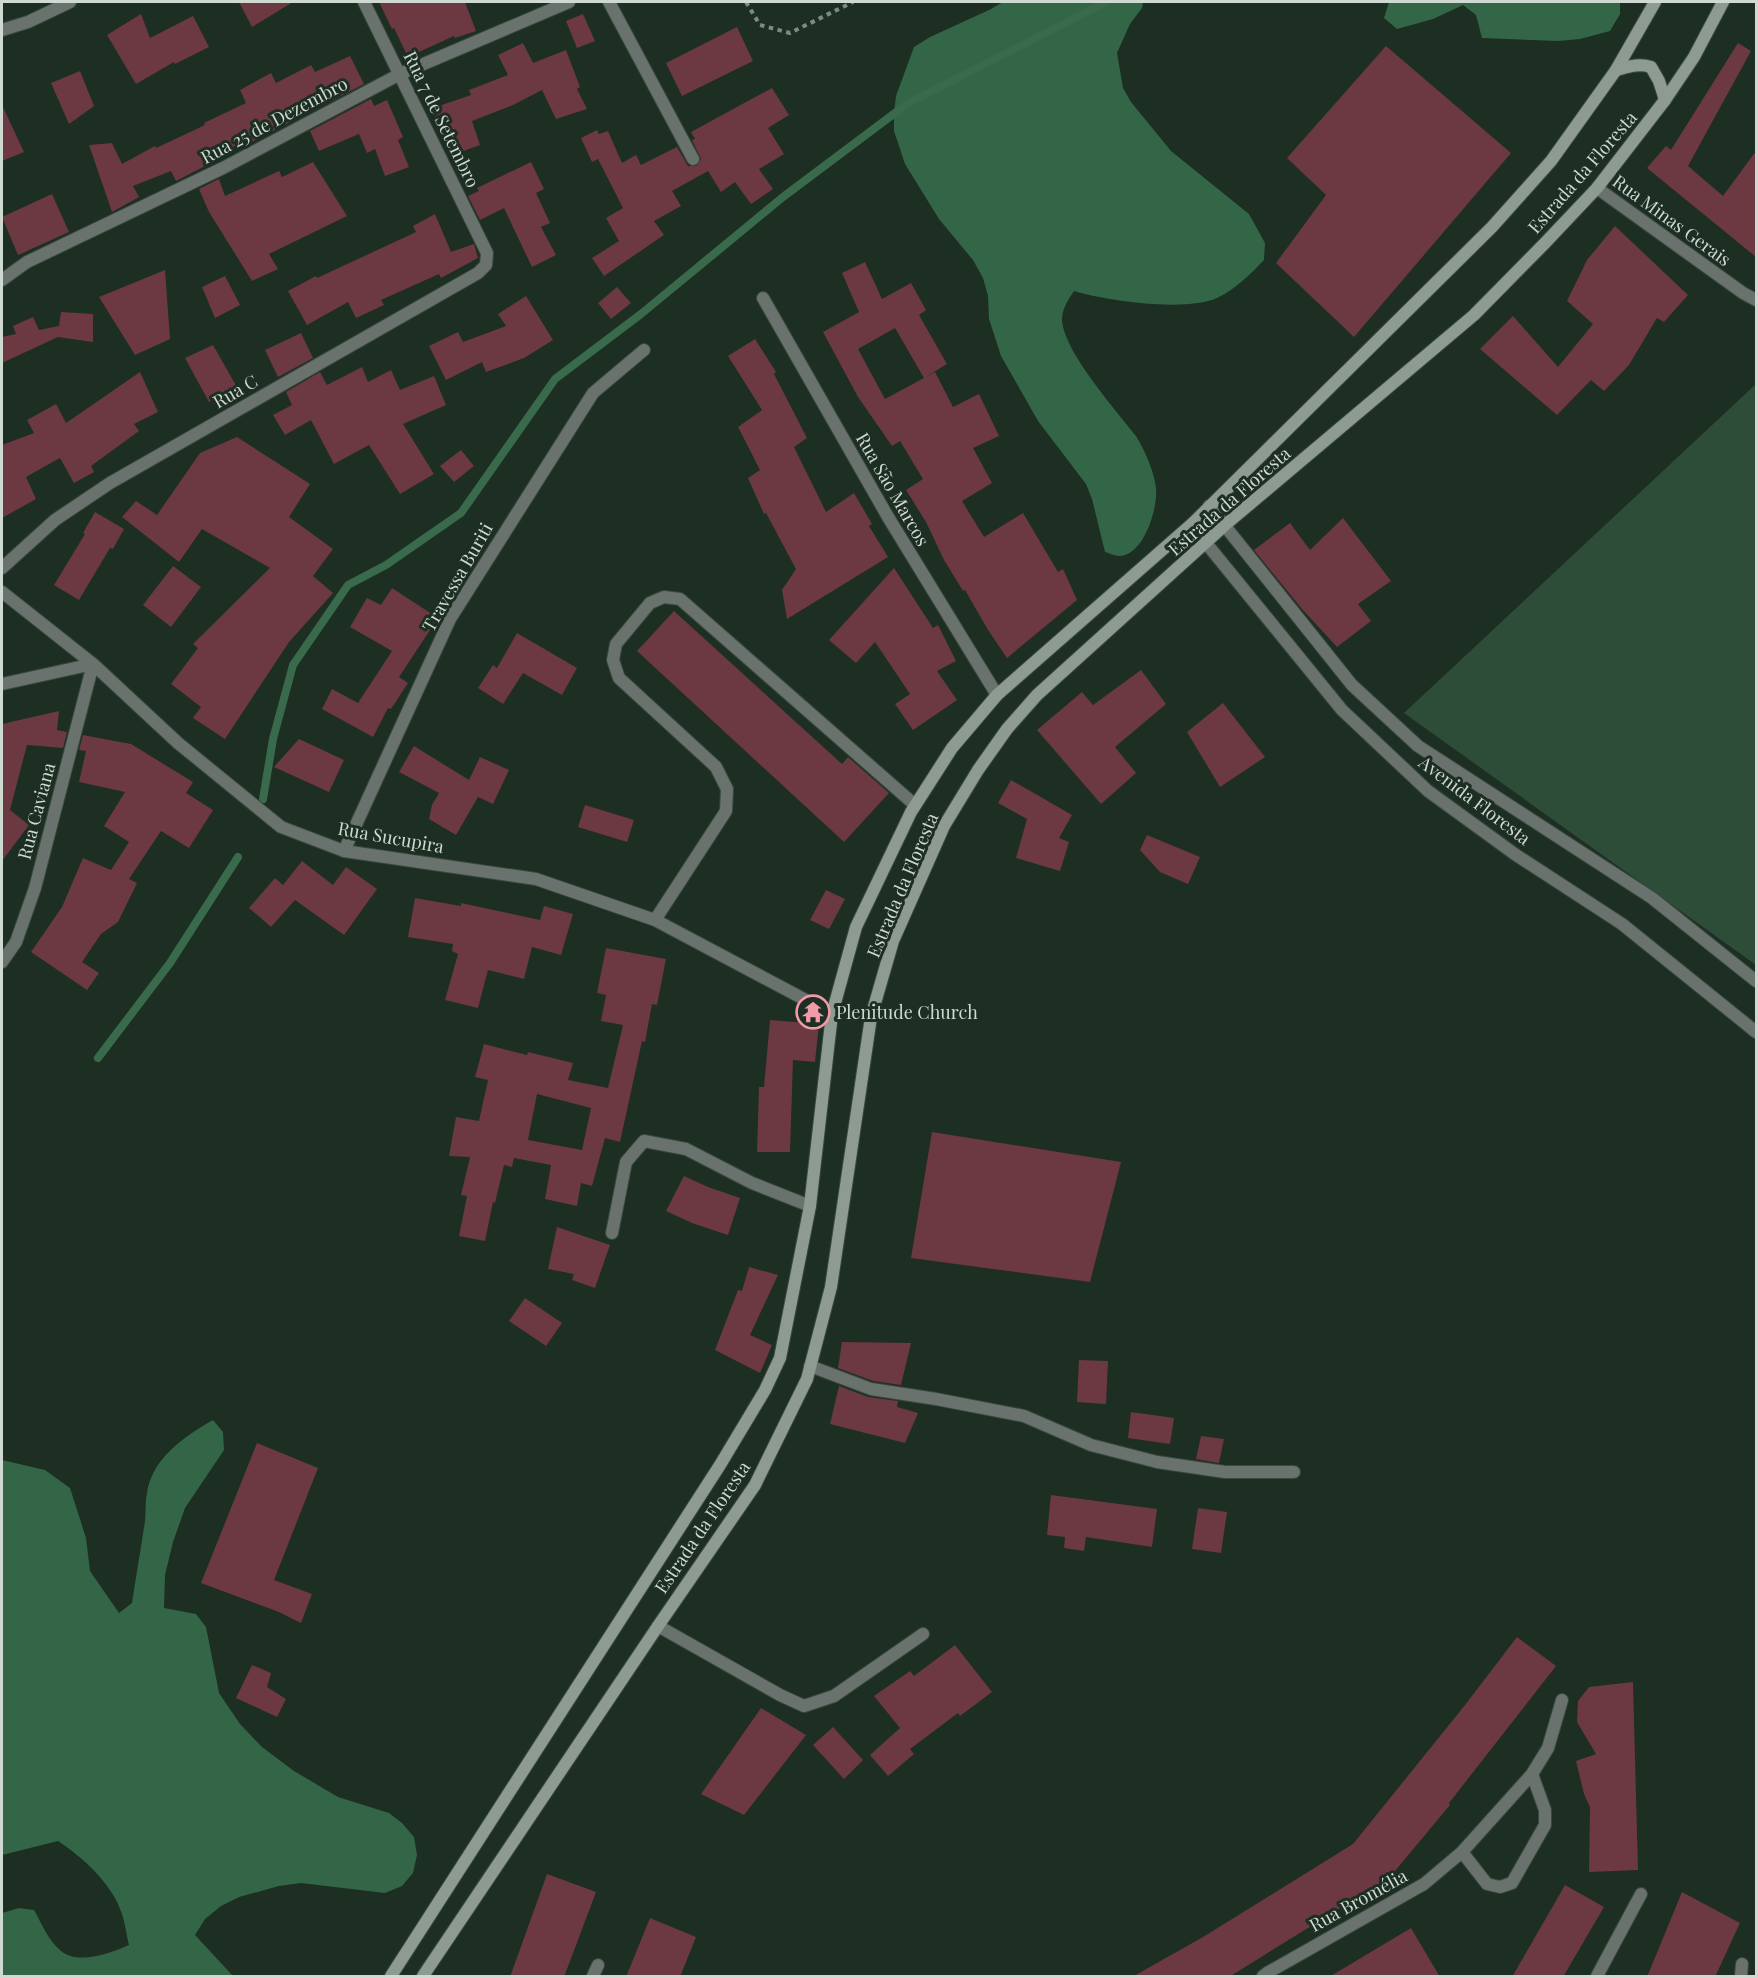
<svg xmlns="http://www.w3.org/2000/svg" width="1758" height="1978" viewBox="0 0 1758 1978" font-family="'Playfair Display',serif">
<style>
.green{fill:#2e4d39}
.forest{fill:#336547}
.lines{fill:none;stroke-linecap:round;stroke-linejoin:round}
.stream{stroke:#386a4b;stroke-width:8}
.building{fill:#6c3841;fill-rule:evenodd}
.service-casing{stroke:#39493f;stroke-width:14}
.minor-casing{stroke:#39493f;stroke-width:14}
.tertiary-casing{stroke:#39493f;stroke-width:14}
.secondary-casing{stroke:#39493f;stroke-width:14}
.path{stroke:#7e8b83;stroke-width:4;stroke-dasharray:4.5 4.5;stroke-linecap:butt}
.service{stroke:#69726c;stroke-width:12}
.minor{stroke:#69726c;stroke-width:12}
.tertiary{stroke:#69726c;stroke-width:12}
.secondary{stroke:#8e9b92;stroke-width:12}
.labels{text-anchor:middle;dominant-baseline:central;stroke-width:6;stroke-linejoin:round;paint-order:stroke}
.street-label{font-size:18px;fill:#ced9d2;stroke:#1d2e23}
.poi-label{font-size:18px;fill:#ced9d2;stroke:#1d2e23;text-anchor:start}
</style>
<rect width="100%" height="100%" fill="#1d2e23"/>
<path class="green" d="M1756,384V965L1404,713Z"/>
<g class="forest">
<path d="M1003,2H1143L1142,8L1130,24L1117,53L1123,88L1131,102L1171,151L1249,214L1265,243L1264,260C1251,274 1234,290 1217,298C1186,312 1107,301 1074,291C1068,300 1062,309 1062,320C1064,352 1116,410 1136,436C1145,451 1154,471 1156,488C1158,508 1144,556 1119,556C1115,556 1109,553 1105,552L1092,499L1086,484L1038,421L1001,356L989,319L988,296L983,278L973,260L939,219L905,164L894,131V113L896,96L914,47L930,37L989,10Z"/>
<path d="M1389,2H1620V14L1610,31L1580,39L1558,41L1482,38L1476,15L1463,5L1433,19L1397,29L1384,18Z"/>
<path d="M213,1420L223,1432L224,1450L185,1508L173,1542L165,1575L164,1608L196,1614L206,1627L219,1693L240,1724L262,1747L294,1771L338,1797L389,1813L402,1823L414,1837L417,1855L413,1873L402,1886L385,1893L301,1883L279,1886L239,1897L221,1906L205,1919L195,1935L233,1976H2V1913L19,1908L34,1910C42,1924 48,1940 60,1950C77,1966 111,1953 129,1945C126,1934 125,1920 120,1909C111,1883 80,1855 58,1841L2,1855V1460L45,1470L70,1488L86,1538L90,1571L119,1613L132,1603C136,1576 141,1548 145,1521C146,1511 145,1502 147,1493C152,1458 185,1436 213,1420Z"/>
</g>
<g class="lines">
<g class="stream">
<path d="M263,799L273,739L293,665L348,585L386,565L461,513L555,379L641,314L783,197L907,104L1106,2"/>
<path d="M98,1058L170,963L238,857"/>
</g>
</g>
<g class="building">
<path d="M239,2H293L252,27Z"/>
<path d="M379,2H465L476,31L455,38L454,36L408,57L394,28L392,29Z"/>
<path d="M141,14L150,38L193,16L209,47L175,64L174,62L136,84L107,35Z"/>
<path d="M583,14L595,41L577,48L566,21Z"/>
<path d="M737,27L753,61L682,96L666,63Z"/>
<path d="M523,43L533,63L566,50L580,87L577,89L587,109L556,119L542,90L513,105L472,121L480,145L458,153L447,124L437,128L433,108L471,95L469,90L508,75L498,55Z"/>
<path d="M1738,43L1751,51L1688,166L1723,196L1756,151V257L1647,168L1666,146L1671,150Z"/>
<path d="M1386,46L1511,153L1354,337L1276,263L1326,195L1287,158Z"/>
<path d="M350,56L364,84L176,181L171,171L133,186L139,197L112,212L89,145L112,143L122,164L155,146L156,148L205,125L204,123L246,103L240,90L271,73L276,83L311,65L315,72Z"/>
<path d="M80,71L94,106L69,124L51,83Z"/>
<path d="M772,88L789,115L768,128L784,154L759,169L773,189L751,204L735,182L721,192L708,171L672,191L681,206L654,221L664,235L604,276L592,258L619,241L606,218L623,208L598,159L592,162L581,138L597,130L599,134L608,131L622,163L636,155L641,165L677,147L688,166H696L701,159L692,140L695,139L691,132Z"/>
<path d="M371,99L374,106L387,100L403,137L398,140L409,167L385,176L375,149L367,153L359,134L319,151L310,131Z"/>
<path d="M2,105L24,152L2,161Z"/>
<path d="M313,162L347,216L269,254L278,269L252,281L209,212L199,189L219,179L225,196L279,171L282,177Z"/>
<path d="M531,162L544,189L536,193L550,223L541,227L556,255L532,267L504,208L480,220L468,196L479,191L477,188Z"/>
<path d="M52,194L69,232L18,255L2,217Z"/>
<path d="M435,214L451,252L474,244L478,258L441,278L439,274L381,300L384,305L356,318L348,302L307,325L288,291L316,276L317,278L416,232L413,226Z"/>
<path d="M1615,226L1688,295L1664,322L1657,318L1629,365L1604,391L1591,380L1557,415L1480,349L1513,316L1558,367L1593,324L1567,301L1587,260Z"/>
<path d="M865,262L882,299L911,283L926,310L919,315L947,364L924,378L935,372L953,407L979,394L999,436L973,448L992,483L962,501L984,537L1023,513L1058,572L1063,569L1077,600L1007,658L988,630L965,590L963,591L944,560L926,522L906,490L923,479L900,441L892,446L858,397L823,332L859,312L842,273ZM895,328L924,378L885,399L858,349Z"/>
<path d="M165,270L170,339L135,355L99,297Z"/>
<path d="M225,276L240,305L215,318L202,287Z"/>
<path d="M617,287L631,303L611,319L598,303Z"/>
<path d="M526,296L553,340L524,358L486,372L482,362L446,380L429,346L458,332L463,342L506,326L498,314Z"/>
<path d="M61,312L93,314V342L58,337L2,363V337L16,334L13,326L33,317L39,330L59,326Z"/>
<path d="M301,333L313,358L278,377L265,350Z"/>
<path d="M755,339L776,372L774,374L807,438L794,447L826,512L854,493L872,524L869,526L888,557L787,619L782,590L796,569L766,513L764,514L748,478L760,470L738,427L762,410L728,356Z"/>
<path d="M213,345L238,389L209,402L185,358Z"/>
<path d="M362,367L368,382L391,370L400,390L434,376L446,405L403,424L434,474L400,494L369,445L334,464L311,420L285,435L273,415L292,405L286,392L320,372L327,385Z"/>
<path d="M140,372L158,412L134,424L139,431L91,466L94,472L74,483L60,458L26,477L36,499L2,518V445L34,433L27,420L56,404L66,423Z"/>
<path d="M237,437L310,484L289,517L333,549L313,576L333,593L289,642L225,739L193,718L201,707L171,684L198,648L193,644L270,568L202,529L179,562L122,517L136,501L157,515L200,453Z"/>
<path d="M461,450L474,466L454,482L440,466Z"/>
<path d="M95,512L124,529L113,549L110,548L79,600L54,585L85,534L83,533Z"/>
<path d="M1343,518L1391,581L1358,604L1371,621L1337,647L1302,609L1254,550L1290,523L1310,550Z"/>
<path d="M173,566L201,587L171,627L143,605Z"/>
<path d="M894,568L933,628L938,625L956,661L937,671L957,700L913,730L895,704L910,694L875,642L856,663L829,640Z"/>
<path d="M392,588L438,618L399,677L408,683L391,709L388,708L373,737L322,709L332,689L358,703L392,651L350,627L367,598L381,605Z"/>
<path d="M674,611L842,764L848,757L889,793L844,842L637,651Z"/>
<path d="M517,633L577,668L562,695L523,673L503,704L478,688L493,665L497,668Z"/>
<path d="M1141,670L1166,704L1115,747L1136,773L1101,804L1037,730L1082,692L1093,705Z"/>
<path d="M1223,703L1265,757L1220,787L1187,732Z"/>
<path d="M59,711L57,730L67,732L63,748L27,745L10,810L29,825L2,861V724Z"/>
<path d="M83,735L131,744L193,782L186,793L213,810L189,848L161,831L129,879L137,883L118,922L101,934L82,962L99,973L87,990L31,952L62,907L83,858L111,870L129,842L104,826L125,792L79,782L86,751L79,750Z"/>
<path d="M299,739L344,760L329,792L274,767Z"/>
<path d="M414,746L469,780L480,757L509,770L493,804L478,797L456,835L429,819L432,805L439,793L399,772Z"/>
<path d="M1011,780L1072,815L1059,838L1069,842L1060,871L1016,858L1027,819L998,803Z"/>
<path d="M585,805L634,820L627,842L578,827Z"/>
<path d="M1147,835L1200,857L1188,884L1160,872L1140,850Z"/>
<path d="M302,861L333,885L346,867L377,889L344,935L295,900L271,927L249,908L275,878L283,885Z"/>
<path d="M826,890L845,899L829,929L810,920Z"/>
<path d="M415,898L461,906V903L540,920L544,906L573,914L561,955L532,947L524,979L488,970L478,1008L445,1000L458,954L452,951L453,944L408,937Z"/>
<path d="M606,948L666,959L657,1005L652,1004L645,1042L642,1041L620,1142L605,1138L592,1186L581,1183L577,1206L545,1199L551,1165L514,1158L512,1167L504,1165L495,1203L493,1202L485,1241L459,1236L467,1196L461,1195L470,1157L449,1156L456,1117L479,1121L488,1080L475,1077L484,1044L527,1055L528,1052L573,1063L568,1080L608,1088L623,1025L601,1021L606,995L597,993ZM537,1094L591,1108L582,1150L528,1140Z"/>
<path d="M770,1020L819,1024L815,1062L793,1060L790,1152H757L759,1087H764Z"/>
<path d="M932,1132L1121,1162L1090,1282L911,1258Z"/>
<path d="M684,1176L708,1187L740,1198L728,1235L692,1223L666,1211Z"/>
<path d="M557,1227L610,1245L595,1288L572,1280L574,1274L548,1269Z"/>
<path d="M749,1267L778,1275L750,1335L772,1345L760,1373L715,1350L738,1290L742,1291Z"/>
<path d="M525,1298L562,1323L546,1346L509,1321Z"/>
<path d="M842,1342L911,1343L901,1385L873,1381L838,1368Z"/>
<path d="M1079,1360L1108,1361L1106,1404L1077,1402Z"/>
<path d="M839,1386L868,1397L898,1401L897,1407L918,1413L905,1443L830,1424Z"/>
<path d="M1131,1412L1174,1418L1170,1444L1128,1438Z"/>
<path d="M1201,1436L1224,1439L1219,1463L1196,1459Z"/>
<path d="M257,1443L318,1468L274,1580L312,1594L301,1623L279,1612L201,1583Z"/>
<path d="M1051,1495L1157,1509L1152,1547L1086,1537L1084,1551L1064,1548L1065,1537L1047,1535Z"/>
<path d="M1198,1508L1227,1512L1221,1553L1192,1549Z"/>
<path d="M1517,1637L1556,1666L1449,1803L1450,1805L1390,1877L1229,1977H1132L1203,1937L1353,1844L1465,1705Z"/>
<path d="M955,1645L992,1692L960,1716L958,1713L910,1749L914,1754L888,1776L870,1755L900,1728L874,1696L910,1671L914,1676Z"/>
<path d="M252,1665L271,1673L267,1687L286,1699L277,1717L236,1698Z"/>
<path d="M1633,1682L1638,1870L1589,1872L1590,1807L1584,1794L1576,1761L1596,1754L1577,1722L1578,1701L1589,1687Z"/>
<path d="M761,1708L806,1735L744,1815L701,1794Z"/>
<path d="M833,1727L863,1760L844,1779L813,1745Z"/>
<path d="M547,1874L596,1892L564,1977H510Z"/>
<path d="M1565,1885L1604,1907L1563,1977H1512Z"/>
<path d="M1682,1892L1740,1923L1715,1977H1647Z"/>
<path d="M650,1918L696,1937L680,1977H626Z"/>
<path d="M1411,1928L1440,1977H1329Z"/>
</g>
<g class="lines">
<defs>
<g id="service">
<path d="M655,920L726,811L727,789L716,767L619,678L613,660L616,644L650,603L664,597L680,599L915,805"/>
<path d="M810,1366L871,1389L936,1399L1024,1416L1091,1445L1157,1462L1225,1472H1294"/>
</g>
<g id="minor">
<path d="M609,2L693,159"/>
<path d="M2,30L28,22L70,2"/>
<path d="M1597,188L1743,293L1756,300"/>
<path d="M2,280L27,262L223,168L400,74L569,2"/>
<path d="M763,298L888,517L997,695"/>
<path d="M2,568L55,520L110,483L478,273L486,265L487,253L364,2"/>
<path d="M2,592L93,664L178,743L281,827L344,851L536,879L655,920L832,1014"/>
<path d="M2,684L93,664L35,888L16,942L2,962"/>
<path d="M344,851L450,619L593,393L644,350"/>
<path d="M612,1233L626,1162L644,1141L686,1149L752,1183L810,1206"/>
<path d="M658,1626L780,1695L804,1706L834,1696L923,1634"/>
<path d="M1462,1852L1487,1884L1500,1887L1512,1883L1545,1825V1810L1532,1774"/>
<path d="M593,1976L598,1965"/>
<path d="M1263,1976L1267,1973L1424,1884L1462,1852L1532,1774L1548,1748L1562,1700"/>
<path d="M1597,1976L1641,1894"/>
<path d="M1741,1976L1742,1964"/>
</g>
<g id="tertiary">
<path d="M1209,506L1352,685L1418,746L1652,898L1756,981"/>
<path d="M1193,523L1206,543L1342,710L1428,791L1516,855L1622,924L1756,1032"/>
</g>
<g id="secondary">
<path d="M1616,70C1628,67 1638,63 1651,67L1659,81L1665,100"/>
<path d="M391,1976L720,1465L765,1390L780,1358L810,1206L832,1014L856,927L911,812L952,748L997,695L1193,523L1492,227L1551,161L1616,70L1655,2"/>
<path d="M423,1976L658,1626L755,1485L807,1379L831,1287L871,1017L893,941L944,826L978,770L1007,729L1037,695L1225,525L1474,315L1545,243L1597,188L1665,100L1694,57L1723,2"/>
</g>
</defs>
<use href="#service" class="service-casing"/>
<use href="#minor" class="minor-casing"/>
<use href="#tertiary" class="tertiary-casing"/>
<use href="#secondary" class="secondary-casing"/>
<path class="path" d="M746,2L760,25L790,33L853,2"/>
<use href="#service" class="service"/>
<use href="#minor" class="minor"/>
<use href="#tertiary" class="tertiary"/>
<use href="#secondary" class="secondary"/>
</g>
<defs>
<symbol id="temple-ring" viewBox="-11 -11 22 22"><circle r="9.5" fill="#1d2e23" stroke="#f39aa8" stroke-width="1.5"/><path d="M0-6L5-2H3V0L6.5 2.5H4V6H1.5V3h-3V6H-4V2.5H-6.5L-3 0V-2H-5Z" fill="#f39aa8"/></symbol>
</defs>
<g fill-rule="evenodd">
<use href="#temple-ring" x="794" y="993" width="38" height="38"/>
</g>
<g class="labels">
<g class="street-label">
<text transform="translate(442 119) rotate(64)">Rua 7 de Setembro</text>
<text transform="translate(274 120) rotate(-28)">Rua 25 de Dezembro</text>
<text transform="translate(1582 172) rotate(-49)">Estrada da Floresta</text>
<text transform="translate(1672 220) rotate(36)">Rua Minas Gerais</text>
<text transform="translate(235 391) rotate(-30)">Rua C</text>
<text transform="translate(893 489) rotate(60)">Rua São Marcos</text>
<text transform="translate(1229 501) rotate(-41)">Estrada da Floresta</text>
<text transform="translate(457 577) rotate(-60)">Travessa Buriti</text>
<text transform="translate(1475 800) rotate(37)">Avenida Floresta</text>
<text transform="translate(36 811) rotate(-75)">Rua Caviana</text>
<text transform="translate(391 837) rotate(10)">Rua Sucupira</text>
<text transform="translate(902 885) rotate(-67)">Estrada da Floresta</text>
<text transform="translate(702 1527) rotate(-56)">Estrada da Floresta</text>
<text transform="translate(1358 1900) rotate(-29)">Rua Bromélia</text>
</g>
<g class="poi-label">
<text x="836" y="1012">Plenitude Church</text>
</g>
</g>
<rect width="1758" height="1978" fill="none" stroke="#ced9d2" stroke-width="6"/>
</svg>
